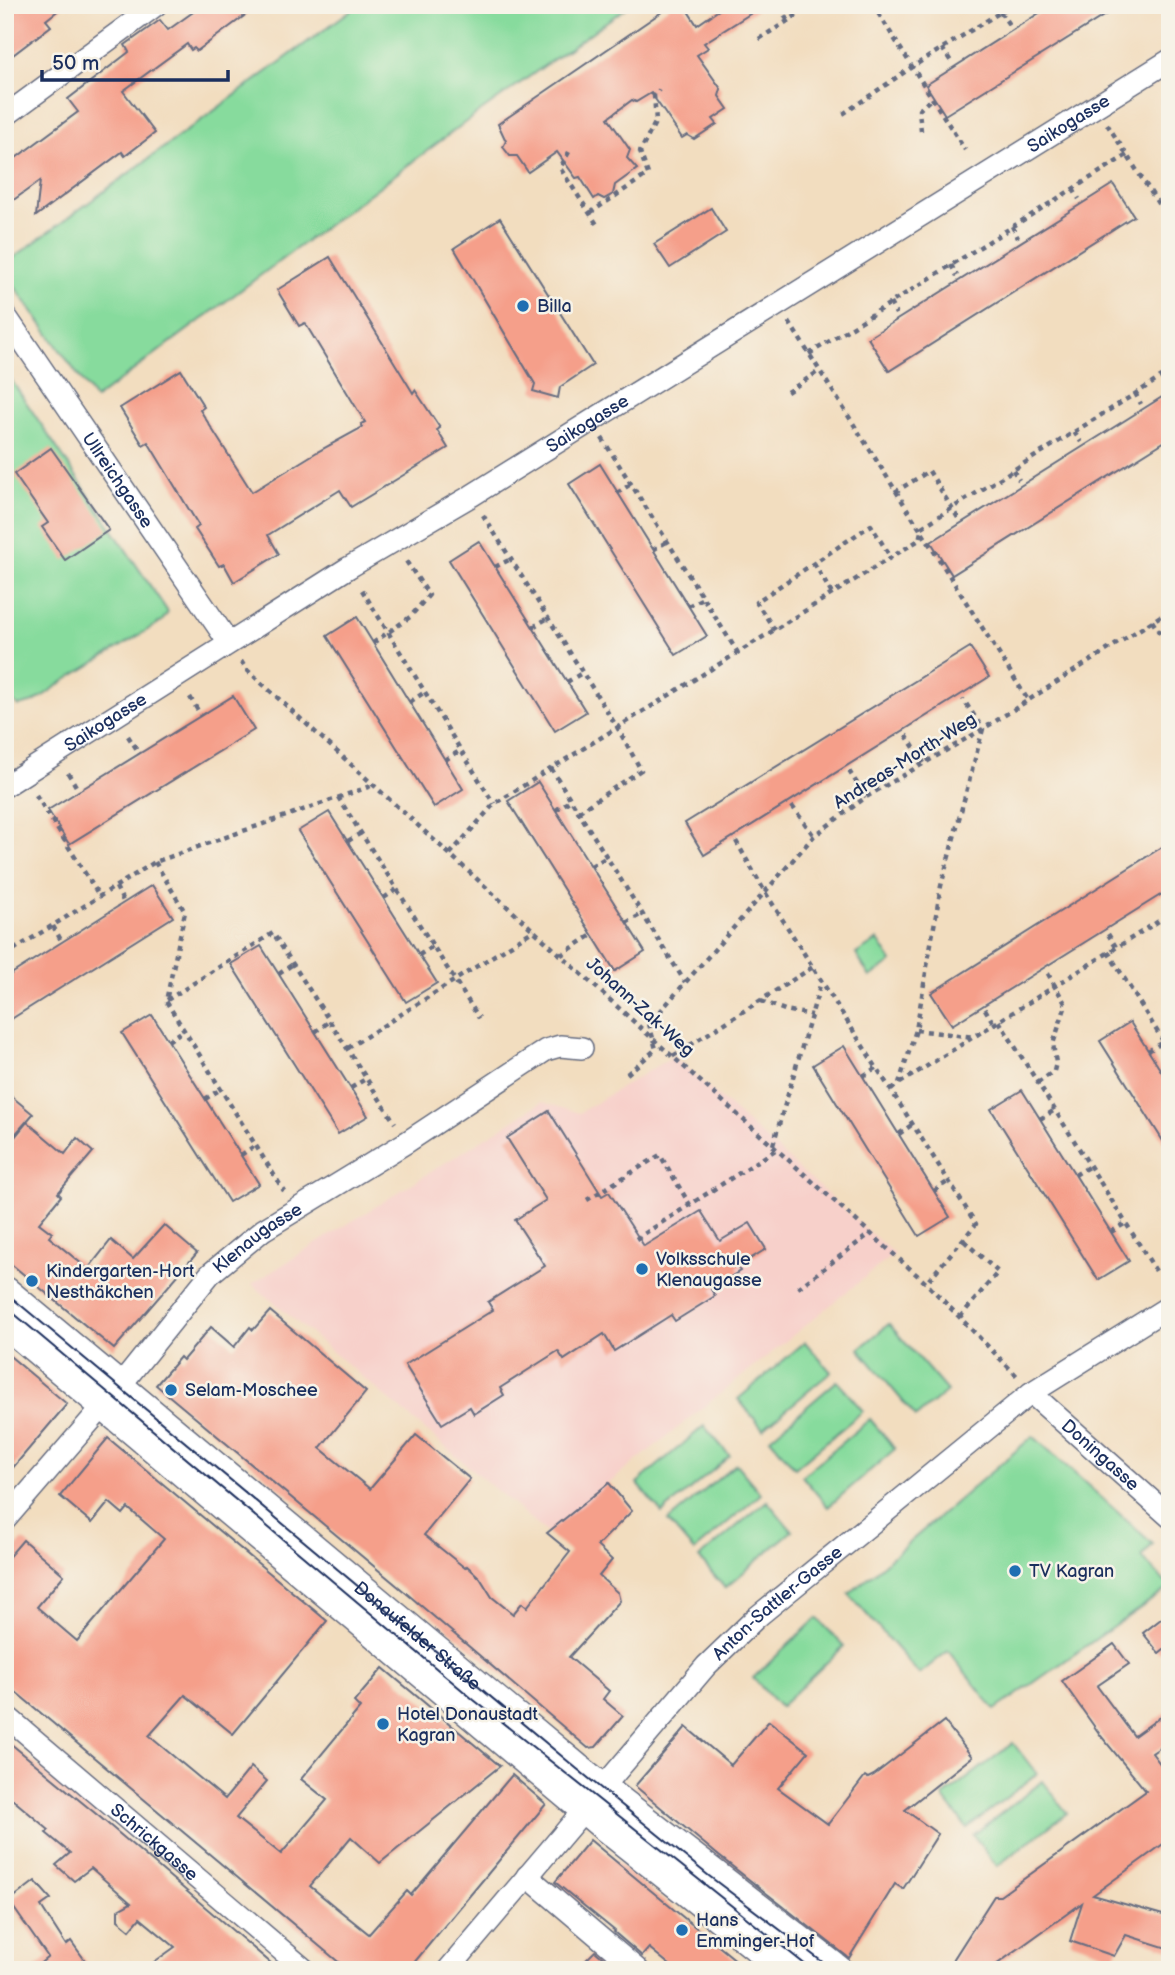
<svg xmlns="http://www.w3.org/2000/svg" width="1175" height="1975" viewBox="0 0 1175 1975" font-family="'Balsamiq Sans',sans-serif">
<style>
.built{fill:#f7d0ca}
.green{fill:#87db9d;stroke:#51857e;stroke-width:2}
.building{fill:#f59f8a}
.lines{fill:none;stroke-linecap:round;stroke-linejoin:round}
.service-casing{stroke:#666c80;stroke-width:14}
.minor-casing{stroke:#666c80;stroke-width:24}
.secondary-casing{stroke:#666c80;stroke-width:33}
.path{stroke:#666c80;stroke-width:4.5;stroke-dasharray:5 5;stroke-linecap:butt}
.service{stroke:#fff;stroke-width:10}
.minor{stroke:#fff;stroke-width:21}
.secondary{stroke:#fff;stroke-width:30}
.tram{stroke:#1b2f5e;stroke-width:2}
.poi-dot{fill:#1f6fb2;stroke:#f7f3e8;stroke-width:2.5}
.labels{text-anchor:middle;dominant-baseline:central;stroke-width:5;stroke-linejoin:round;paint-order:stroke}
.street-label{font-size:18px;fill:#1b2f5e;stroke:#f7f3e8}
.poi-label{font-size:18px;fill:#1b2f5e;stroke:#f7f3e8;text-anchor:start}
</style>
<rect width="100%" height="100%" fill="#f7f3e8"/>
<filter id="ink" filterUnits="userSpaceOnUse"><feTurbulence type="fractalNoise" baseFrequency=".0143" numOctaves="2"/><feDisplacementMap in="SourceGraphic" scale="14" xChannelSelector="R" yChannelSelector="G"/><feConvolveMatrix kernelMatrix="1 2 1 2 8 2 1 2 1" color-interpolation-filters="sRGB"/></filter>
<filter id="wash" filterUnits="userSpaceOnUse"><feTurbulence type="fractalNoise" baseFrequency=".00686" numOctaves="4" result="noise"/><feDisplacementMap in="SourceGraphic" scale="28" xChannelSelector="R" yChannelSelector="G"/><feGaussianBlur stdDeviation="1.57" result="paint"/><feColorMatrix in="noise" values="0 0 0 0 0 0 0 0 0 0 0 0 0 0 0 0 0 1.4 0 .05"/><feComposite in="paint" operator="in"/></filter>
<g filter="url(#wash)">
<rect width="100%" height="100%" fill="#f2ddbf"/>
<path class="built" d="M673,1056L894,1254L547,1533L252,1284L542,1102L579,1113Z"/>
<g class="green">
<path d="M358,5H630L467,121L95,399L5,273V264Z"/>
<path d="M5,371L168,612L162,621L63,682L34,702L19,706L5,697Z"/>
<path d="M878,940L892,962L870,977L856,954Z"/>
<path d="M889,1324L947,1391L916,1417L859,1349Z"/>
<path d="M805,1342L831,1372L763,1429L738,1399Z"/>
<path d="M837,1381L863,1411L795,1468L770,1438Z"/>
<path d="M870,1419L895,1449L828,1507L802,1476Z"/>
<path d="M704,1426L730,1456L662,1513L637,1483Z"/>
<path d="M1033,1436L1153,1544L1141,1557L1170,1587L995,1710L948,1651L919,1674L849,1594Z"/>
<path d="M736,1464L761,1494L694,1551L668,1521Z"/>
<path d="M767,1501L792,1531L725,1588L699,1558Z"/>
<path d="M817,1618L844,1646L780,1707L753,1678Z"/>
<path d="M1013,1743L1037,1774L967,1828L943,1797Z"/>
<path d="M1043,1781L1067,1813L997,1866L973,1835Z"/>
</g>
<g id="blocks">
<g class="building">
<path d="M5,5H65L46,20L51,26L5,61Z"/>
<path d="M203,5H259L197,51L194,48L191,50L187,44L123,91L155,133L125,156L122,152L36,216L40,181L5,206V166L78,112L68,99L129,52L125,45L160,20L168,30Z"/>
<path d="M672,5H684L697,25L726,5H764L704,43L708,48L697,55L721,89L719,96L728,109L713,119L717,124L694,139L687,135L682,138L651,93L636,102L632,100L608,118L630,150L627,158L637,169L615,185L613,194L604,199L598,196L594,199L580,177L576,178L557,152L528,172L517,156H510L503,147L506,141L498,124Z"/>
<path d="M1052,5H1121L945,115L926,85Z"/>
<path d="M1113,184L1134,216L889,371L868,338Z"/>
<path d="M711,208L726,232L670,268L654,244Z"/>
<path d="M500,218L593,365L560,387L558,398L533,391L535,384L454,248Z"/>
<path d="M330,257L413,393L415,390L440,428L437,430L448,448L351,507L340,490L268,535L279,554L234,582L224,564L219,566L195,529L199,526L148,442L143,445L120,408L181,370L204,407L200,410L252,492L317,452L363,427L361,424L365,422L305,323L299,326L277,290Z"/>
<path d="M1170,392V438L952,575L931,542Z"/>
<path d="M51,448L109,530L65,560L42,527L48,523L14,474Z"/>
<path d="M600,464L707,636L676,655L569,484Z"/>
<path d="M479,541L586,712L555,731L449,560Z"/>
<path d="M357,617L463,789L434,807L327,636Z"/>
<path d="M970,647L989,677L704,855L685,823Z"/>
<path d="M233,696L254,730L69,844L48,810Z"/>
<path d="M538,782L645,952L615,971L508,801Z"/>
<path d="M329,812L437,983L406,1002L298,831Z"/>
<path d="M1170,842V889L952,1025L931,993Z"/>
<path d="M152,885L173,917L5,1023V978Z"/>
<path d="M261,946L368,1116L338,1134L231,964Z"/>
<path d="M152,1015L259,1184L229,1202L122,1033Z"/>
<path d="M1130,1022L1170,1085V1152L1100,1041Z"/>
<path d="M844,1046L950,1217L919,1236L813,1065Z"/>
<path d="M1022,1090L1129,1261L1098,1280L991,1109Z"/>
<path d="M5,1091L33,1114L5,1146Z"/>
<path d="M549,1111L602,1196L609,1192L644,1246L701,1211L720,1241L750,1223L766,1249L737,1267L740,1271L711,1289L715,1296L675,1321L671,1315L614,1351L604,1334L564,1360L558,1351L500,1388L504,1395L474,1414L470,1407L442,1424L405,1365L493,1310L488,1302L545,1266L515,1220L546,1200L507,1138Z"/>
<path d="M27,1122L65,1154L77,1138L93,1152L58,1193L61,1196L39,1223L52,1233L49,1237L88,1269L111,1240L133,1259L164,1225L197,1253L114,1349L5,1259V1149Z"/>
<path d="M270,1311L366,1392L320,1448L370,1489L416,1435L470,1479L424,1535L465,1568L467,1566L480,1578L492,1597L513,1614L522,1603L527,1607L570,1552L547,1533L609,1483L632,1511L597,1546L612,1560L599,1576L618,1593L620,1601L569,1657L609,1691L603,1699L623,1716L596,1747L588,1748L412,1598L156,1385L180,1357L183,1360L211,1327L234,1347L250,1327L253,1330Z"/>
<path d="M5,1352L67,1404L5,1477Z"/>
<path d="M108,1438L327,1621L233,1734L185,1695L149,1736L225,1799L251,1767L267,1781L236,1818L281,1854L327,1800L301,1779L360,1708L354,1702L383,1668L500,1766L380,1863L351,1837L310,1886L339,1910L369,1934L407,1891L411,1895L512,1775L546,1804L408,1970H348L5,1683V1561L23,1540L64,1575L37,1607L77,1641L164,1539L128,1508L123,1514L109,1502L92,1523L60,1496Z"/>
<path d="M1170,1612V1644L1159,1653L1143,1633Z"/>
<path d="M1114,1644L1129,1664L1097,1686L1134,1736L1170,1710V1741L1152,1753L1170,1777V1839L1093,1895L1170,1917V1949L1126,1935L1114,1956L1070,1941L1082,1903L989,1970H966L953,1960L994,1896H1000L1146,1791L1101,1736L1062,1681Z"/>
<path d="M769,1721L808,1752L778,1788L828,1824L865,1776L868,1778L874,1775L944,1721L972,1757L905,1810L938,1834L903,1889L895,1884L849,1958L719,1856L635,1786L686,1727L731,1765Z"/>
<path d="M5,1739L101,1818L279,1970H143L175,1947L140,1918L130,1930L118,1920V1910L131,1903L91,1868L74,1881L56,1865L70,1853L46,1833L49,1830L5,1793Z"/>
<path d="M590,1840L678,1913L748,1970H676L649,1948L642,1956L614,1932L615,1931L555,1882Z"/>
<path d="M35,1881L51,1899L41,1906L66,1945L71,1941L92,1970H32L48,1957L9,1901Z"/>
<path d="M595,1951L617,1970H576Z"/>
</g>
</g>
</g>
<g filter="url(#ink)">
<use href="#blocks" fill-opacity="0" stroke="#666c80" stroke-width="2"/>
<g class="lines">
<defs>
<path id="service" d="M734,1909L812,1970"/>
<g id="minor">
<path d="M5,116L156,5"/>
<path id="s1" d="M5,315L229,643"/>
<path id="s2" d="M5,786L348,568L471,496L1170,60"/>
<path id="s3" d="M1031,1393L1170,1517"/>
<path id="s4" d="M5,1520L112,1396L210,1274L263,1230L407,1142L546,1050L560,1046L582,1048"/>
<path id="s5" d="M5,1715L305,1970"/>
<path d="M527,1876L638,1970"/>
<path id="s6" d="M448,1970L706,1666L757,1617L1031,1393L1170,1306"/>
</g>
<g id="secondary">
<path id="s7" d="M5,1292L576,1768L837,1970"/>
<path d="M5,1322L604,1825L787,1970"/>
</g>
</defs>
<use href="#service" class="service-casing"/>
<use href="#minor" class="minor-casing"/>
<use href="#secondary" class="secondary-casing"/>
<g class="path">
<path d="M873,5L965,150"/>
<path d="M779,7L788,21"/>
<path d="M1000,12L1010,26"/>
<path d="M759,39L813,5"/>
<path d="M942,48L952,63"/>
<path d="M843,114L912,67L1012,5"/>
<path d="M1107,124L1170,222"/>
<path d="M921,131L919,110L932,98"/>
<path d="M569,152L560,168L598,226"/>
<path d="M1073,189L1079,199"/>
<path d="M590,213L648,174L640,152L656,121L654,95L659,90"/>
<path d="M1012,226L1018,238"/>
<path d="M1170,250L1166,253L1170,259"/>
<path d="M951,265L957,276"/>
<path d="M890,303L896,314"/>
<path d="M789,322L1028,700"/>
<path d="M809,354L1127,155"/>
<path d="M787,392L819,371"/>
<path d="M1135,393L1141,404"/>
<path d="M1074,432L1081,442"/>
<path d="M602,438L738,653"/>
<path d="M1013,470L1019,480"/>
<path d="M895,492L929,471L958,518"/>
<path d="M617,493L631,484"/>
<path d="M483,515L617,727L641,770L578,812"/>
<path d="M653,550L668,541"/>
<path d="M814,563L832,594"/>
<path d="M495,567L511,559"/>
<path d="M362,590L494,804"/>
<path d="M688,606L703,598"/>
<path d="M1152,621L1170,649"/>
<path d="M533,627L548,618"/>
<path d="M775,630L756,602L871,525L891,558"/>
<path d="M373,643L410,617L429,595L406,561"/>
<path d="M241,661L246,669L643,1030L926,1283L1017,1376"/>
<path d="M567,682L582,673"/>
<path d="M190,697L201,716"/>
<path d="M410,702L425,692"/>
<path d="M906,735L924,763"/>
<path d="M128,736L140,754"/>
<path d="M445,760L461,750"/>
<path d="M551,768L685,982"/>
<path d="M849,771L866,797"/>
<path d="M68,773L79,791"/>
<path d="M36,795L100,897"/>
<path d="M338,797L479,1018"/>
<path d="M792,806L814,836"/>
<path d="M556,810L571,800"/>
<path d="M348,841L361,833"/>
<path d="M736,841L765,892L976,1224L926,1283"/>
<path d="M450,854L494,804L919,540L922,527L1170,372"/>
<path d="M155,862L185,912L166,1001L284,1191"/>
<path d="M591,866L607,857"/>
<path d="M116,887L124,903"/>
<path d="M384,898L397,889"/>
<path d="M626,923L642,914"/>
<path d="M53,926L62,942"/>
<path d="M1108,934L1116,947"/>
<path d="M5,945L11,952"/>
<path d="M1108,952L1170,1052"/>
<path d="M5,955L155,862L374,785"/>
<path d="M419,955L433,946"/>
<path d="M561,955L592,935"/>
<path d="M279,974L293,964"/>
<path d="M167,1000L273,933L395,1123"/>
<path d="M761,1001L785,1010L812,1015"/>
<path d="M985,1009L994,1024"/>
<path d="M999,1021L1156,1271"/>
<path d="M916,1030L974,1037"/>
<path d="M315,1032L330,1021"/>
<path d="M168,1041L184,1030"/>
<path d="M348,1048L534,930"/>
<path d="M1148,1051L1164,1042"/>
<path d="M673,1056L813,967"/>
<path d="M627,1074L656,1049L649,1024L814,836L866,797L983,729L1170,610"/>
<path d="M863,1076L877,1067"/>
<path d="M900,1083L1170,914"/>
<path d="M1038,1083L1054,1071L1056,1063L1053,1044L1066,1005L1047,972"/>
<path d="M351,1088L367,1078"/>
<path d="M891,1090L899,1083L916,1030L941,886L983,729L963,699"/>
<path d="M205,1099L221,1089"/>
<path d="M1040,1119L1055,1110"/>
<path d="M899,1134L913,1124"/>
<path d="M773,1145L821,982"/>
<path d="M241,1155L256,1145"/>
<path d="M1075,1175L1090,1166"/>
<path d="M934,1191L949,1181"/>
<path d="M587,1200L660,1155L690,1205"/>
<path d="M1111,1232L1126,1223"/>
<path d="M636,1239L777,1149"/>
<path d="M798,1288L871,1233"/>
<path d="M960,1317L998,1272L963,1240"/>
</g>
<use href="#service" class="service"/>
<use href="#minor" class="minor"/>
<use href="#secondary" class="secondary"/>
<g class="tram">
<path d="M5,1292L576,1768L709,1876L833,1970"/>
<path d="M5,1306L474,1700L812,1970"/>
</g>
</g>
</g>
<g class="poi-dot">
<circle cx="523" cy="306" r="7"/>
<circle cx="642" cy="1269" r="7"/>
<circle cx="32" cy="1281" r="7"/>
<circle cx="171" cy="1390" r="7"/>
<circle cx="1015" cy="1571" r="7"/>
<circle cx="383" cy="1724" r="7"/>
<circle cx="682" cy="1930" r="7"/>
</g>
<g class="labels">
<g class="street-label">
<text stroke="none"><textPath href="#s2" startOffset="1253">Saikogasse</textPath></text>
<text stroke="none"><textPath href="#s2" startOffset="686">Saikogasse</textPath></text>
<text stroke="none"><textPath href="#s1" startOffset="200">Ullreichgasse</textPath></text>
<text stroke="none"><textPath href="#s2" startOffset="119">Saikogasse</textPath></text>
<text transform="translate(905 761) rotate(-32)">Andreas-Morth-Weg</text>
<text transform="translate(640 1007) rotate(42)">Johann-Zak-Weg</text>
<text stroke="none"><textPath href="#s4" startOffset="380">Klenaugasse</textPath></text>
<text stroke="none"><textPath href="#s3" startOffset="93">Doningasse</textPath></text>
<text stroke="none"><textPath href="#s6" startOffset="494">Anton-Sattler-Gasse</textPath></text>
<text stroke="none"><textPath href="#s7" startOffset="537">Donaufelder Straße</textPath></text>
<text stroke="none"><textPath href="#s5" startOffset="196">Schrickgasse</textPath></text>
</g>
<g class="poi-label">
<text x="537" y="306">Billa</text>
<text x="656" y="1259">Volksschule<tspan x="656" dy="21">Klenaugasse</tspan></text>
<text x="46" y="1271">Kindergarten-Hort<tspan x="46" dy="21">Nesthäkchen</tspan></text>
<text x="185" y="1390">Selam-Moschee</text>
<text x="1029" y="1571">TV Kagran</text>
<text x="397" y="1714">Hotel Donaustadt<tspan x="397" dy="21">Kagran</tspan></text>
<text x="696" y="1920">Hans<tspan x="696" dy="21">Emminger-Hof</tspan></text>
</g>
</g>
<rect width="1175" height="1975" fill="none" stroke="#f7f3e8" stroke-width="28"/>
<path d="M42 70v10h186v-10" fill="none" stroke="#1b2f5e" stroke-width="3.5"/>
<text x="52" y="70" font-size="21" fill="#1b2f5e" stroke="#f7f3e8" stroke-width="5" paint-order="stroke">50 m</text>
</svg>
